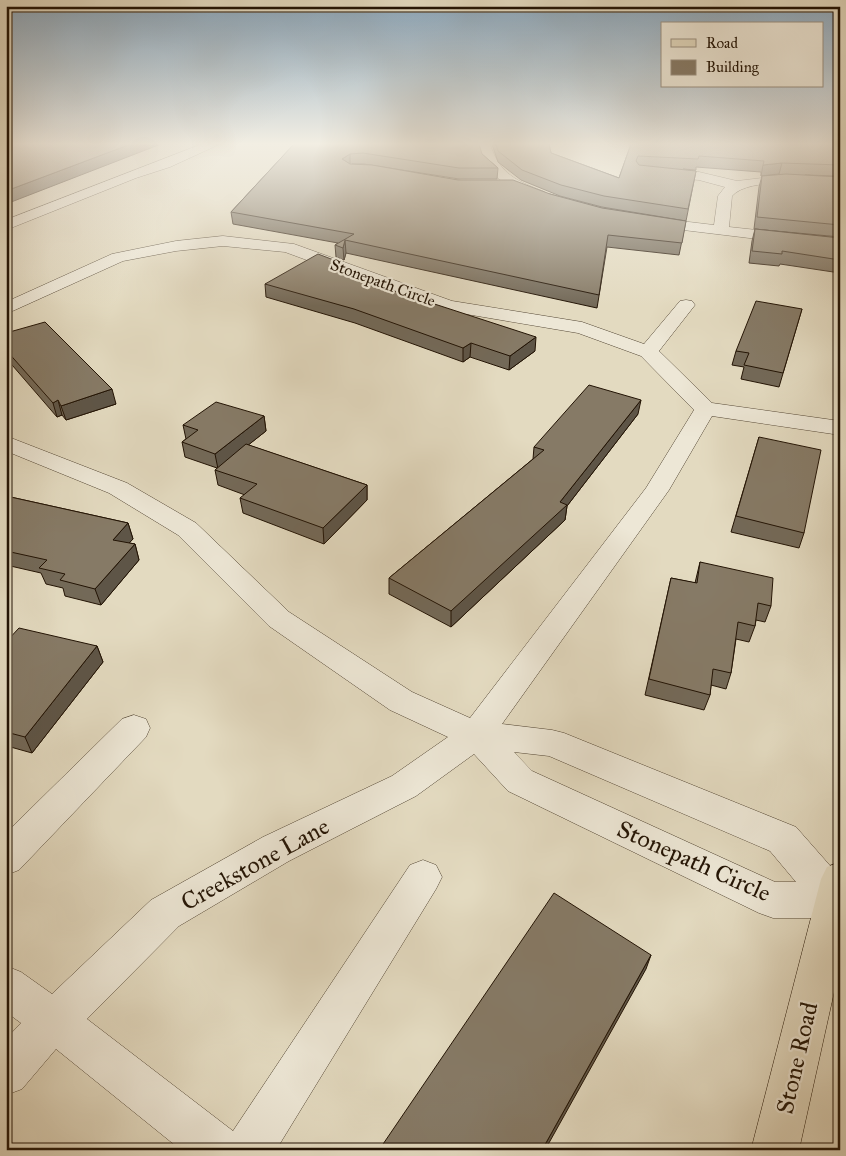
<svg xmlns="http://www.w3.org/2000/svg" width="846" height="1156" viewBox="0 0 846 1156" font-family="'IM FELL Great Primer',serif">
	<style>
		.lines { fill: none; stroke-linecap: round; stroke-linejoin: round }
		.minor-casing { stroke: #524533; stroke-width: 1 }
		.major-casing { stroke: #221304; stroke-width: 1 }
		.minor { fill: #ede7d6; fill-rule: evenodd }
		.major { fill: #e3dac0; fill-rule: evenodd }
		.wall { fill: #736958; stroke: #221304 }
		.shaded-wall { fill: #5e5547; stroke: #221304 }
		.building { fill: #867a66; stroke: #221304 }
		.labels { text-anchor: middle; stroke-width: 4.5; stroke-linejoin: round; paint-order: stroke }
		.far-street-label { font-size: 16px; fill: #221304; stroke: #ede7d6 }
		.near-street-label { font-size: 24px; fill: #221304; stroke: #ede7d6 }
	</style>
	<rect width="100%" height="100%" fill="#e3dac0"/>
	<filter id="stains"><feTurbulence type="fractalNoise" baseFrequency=".004" numOctaves="4"/><feColorMatrix values="0 0 0 0 .2 0 0 0 0 .09 0 0 0 0 .02 0 0 0 .5 -.17"/></filter>
	<radialGradient id="worn" r=".72"><stop offset=".6" stop-color="#630" stop-opacity="0"/><stop offset="1" stop-color="#630" stop-opacity=".3"/></radialGradient>
	<g class="lines">
		<defs>
			<g id="minor">
				<path d="M202 144H220L170 167 136 178 6 230V220Z"/>
				<path d="M478 144H490C500 175 517 181 545 192L547 195 545 198C537 200 530 196 522 193 499 183 485 169 478 144Z"/>
				<path d="M657 169 699 172 737 181 779 176 840 178V186C814 185 750 176 732 196L729 227 840 239V249L642 225 639 222 642 219 647 217 714 225 718 196 725 187 699 180 652 176 650 173 652 170Z"/>
				<path d="M223 236 294 244 452 301 582 322 644 344 680 301 686 300 692 301 695 305 659 351 712 403 840 421V435L712 416 669 490 502 724 552 730 564 733 796 827 840 877V920L835 918H773L759 913 508 791 474 754 416 796 289 861 179 926 87 1019 233 1131 410 865 423 860 436 865 442 877 436 889 276 1150H181L56 1049 22 1089 6 1095V1039L21 1023 6 1012V966L21 972 52 994 151 900 263 837 392 776 448 737 390 710 269 626 178 535 109 493 6 451V436L127 483 196 523 289 612 412 692 470 718 646 488 694 410 641 356 578 333 442 310 285 252 223 246 176 251 123 261 6 314V302L112 254 176 241ZM514 752 549 756 770 851 796 882H775L532 771Z"/>
				<path d="M134 715 146 719 150 728 146 737 19 870 6 875V833L122 719Z"/>
			</g>
			<path id="major" d="M840 862V965L799 1150H751L821 879 827 867Z"/>
		</defs>
		<use href="#minor" class="minor-casing"/>
		<use href="#major" class="major-casing"/>
		<use href="#minor" class="minor"/>
		<use href="#major" class="major"/>
	</g>
	<g class="wall">
		<path d="M294 144 482 154 498 168 497 179H459L364 164H352L458 180 550 194 602 208 686 221 679 255 607 247 597 308 346 253 344 260 336 257 335 245 338 243 233 224 231 212Z"/>
		<path d="M492 144H549L551 153 619 178 631 144H840V176L805 175 840 177V237L754 229 759 187 762 176H761V172L696 167V170L683 169 696 171 686 221 602 207 560 196 521 180 498 162Z"/>
		<path d="M755 229 840 238V273L780 264 779 266 749 263 752 241Z"/>
		<path d="M340 273 535 351 509 370 470 357 463 362 355 323 266 297 265 284Z"/>
		<path d="M802 309 779 387 741 379 744 367 732 365 736 351Z"/>
		<path d="M6 333 116 404 66 420 62 415 57 417 6 358Z"/>
		<path d="M638 414 567 506 565 520 451 627 389 594V578L533 459 534 447Z"/>
		<path d="M264 416 266 431 248 445 367 485V500L324 544 243 513 240 498 245 495 218 485 215 470 217 468 185 457 182 442 186 439 183 425Z"/>
		<path d="M759 437 804 533 799 548 731 532Z"/>
		<path d="M6 496 128 523 133 539 129 543 135 544 139 560 101 605 65 596 63 588 46 584 41 573 6 565Z"/>
		<path d="M700 562 771 606 765 622 756 620 755 626 749 642 736 639 731 673 726 689 711 685 710 695 704 710 645 695 671 578 695 583Z"/>
		<path d="M6 642 97 646 103 662 32 753 7 746 6 748Z"/>
	</g>
	<g class="shaded-wall">
		<path d="M131 144H161L6 204V191Z"/>
		<path d="M350 154V164L342 159Z"/>
		<path d="M782 163 779 174 761 176 763 165Z"/>
		<path d="M345 240 346 253 344 260 343 248Z"/>
		<path d="M339 262 340 274 336 272Z"/>
		<path d="M536 337 535 351 509 370 510 356Z"/>
		<path d="M471 343 470 357 463 362V348Z"/>
		<path d="M112 389 116 404 66 420 61 406Z"/>
		<path d="M58 400 62 415 57 417 53 403Z"/>
		<path d="M641 400 638 414 567 506 565 520 451 627V611L560 502Z"/>
		<path d="M264 416 266 431 218 469 215 454Z"/>
		<path d="M367 485V500L324 544 323 528Z"/>
		<path d="M128 523 133 539 118 555 113 540Z"/>
		<path d="M135 544 139 560 101 605 95 589Z"/>
		<path d="M97 646 103 662 32 753 25 737Z"/>
		<path d="M651 955 646 969 545 1150H542Z"/>
	</g>
	<g class="building">
		<path d="M6 144H131L6 191Z"/>
		<path d="M294 144H479L482 154 498 168H459L363 153 350 154 342 159 350 164 372 165 458 180H513L550 194 602 208 686 221 682 243 608 235 599 295 345 240 343 248 335 245 354 234 231 212Z"/>
		<path d="M496 144H549L551 153 619 178 631 144H840V165L782 163 763 165 764 161 699 156 698 159 638 156 636 161 639 165 696 171 688 209 604 196 561 185 522 170 498 151Z"/>
		<path d="M786 174 840 177V225L757 217 762 176Z"/>
		<path d="M755 229 840 238V260L782 251V254L752 251Z"/>
		<path d="M318 254 339 262 336 272 536 337 510 356 471 343 463 348 354 309 265 284Z"/>
		<path d="M756 301 802 309 783 373 744 365 749 353 736 351Z"/>
		<path d="M45 322 112 389 61 406 58 400 53 403 6 350V333Z"/>
		<path d="M589 385 641 400 560 502 567 505 451 611 389 578 544 450 534 447Z"/>
		<path d="M216 402 264 416 215 454 182 442 198 430 183 425Z"/>
		<path d="M759 437 821 450 804 533 736 516Z"/>
		<path d="M246 444 367 485 323 528 240 498 257 484 215 470Z"/>
		<path d="M6 496 128 523 113 540 135 544 95 589 60 580 65 574 39 568 47 560 6 551Z"/>
		<path d="M700 562 773 578 771 606 758 603 755 626 738 622 731 673 713 669 710 695 649 679 671 578 697 583Z"/>
		<path d="M19 628 97 646 25 737 6 732V642Z"/>
		<path d="M554 893 651 955 542 1150H379Z"/>
	</g>
	<linearGradient id="sky" x2="0" y2="1"><stop stop-color="#8ba8be"/><stop offset="0.47" stop-color="#f2eee3"/><stop offset="1" stop-color="#f2eee3" stop-opacity="0"/></linearGradient>
	<rect width="846" height="306" fill="url(#sky)"/>
	<g class="labels">
		<g class="far-street-label">
			<text transform="translate(383 282) rotate(20)" y="6">Stonepath Circle</text>
		</g>
		<g class="near-street-label">
			<text transform="translate(694 861) rotate(24)" y="8">Stonepath Circle</text>
			<text transform="translate(255 864) rotate(-29)" y="8">Creekstone Lane</text>
			<text transform="translate(797 1058) rotate(-77)" y="8">Stone Road</text>
		</g>
	</g>
	<rect width="846" height="1156" fill="none" stroke="#e3dac0" stroke-width="25"/>
	<rect x="8" y="8" width="831" height="1141" fill="none" stroke="#221304" stroke-width="2.5"/>
	<rect x="12" y="12" width="821" height="1131" fill="none" stroke="#221304"/>
	<rect x="661" y="22" width="162" height="65" fill="#ede7d6" stroke="#9c9282"/>
	<rect x="671" y="39" width="25" height="8" fill="#e3dac0" stroke="#9c9282"/>
	<text x="706" y="48" font-size="15" fill="#221304">Road</text>
	<rect x="671" y="60" width="25" height="15" fill="#867a66" stroke="#9c9282"/>
	<text x="706" y="72" font-size="15" fill="#221304">Building</text>
	<rect width="100%" height="100%" filter="url(#stains)"/>
	<rect width="100%" height="100%" fill="url(#worn)"/>
</svg>
